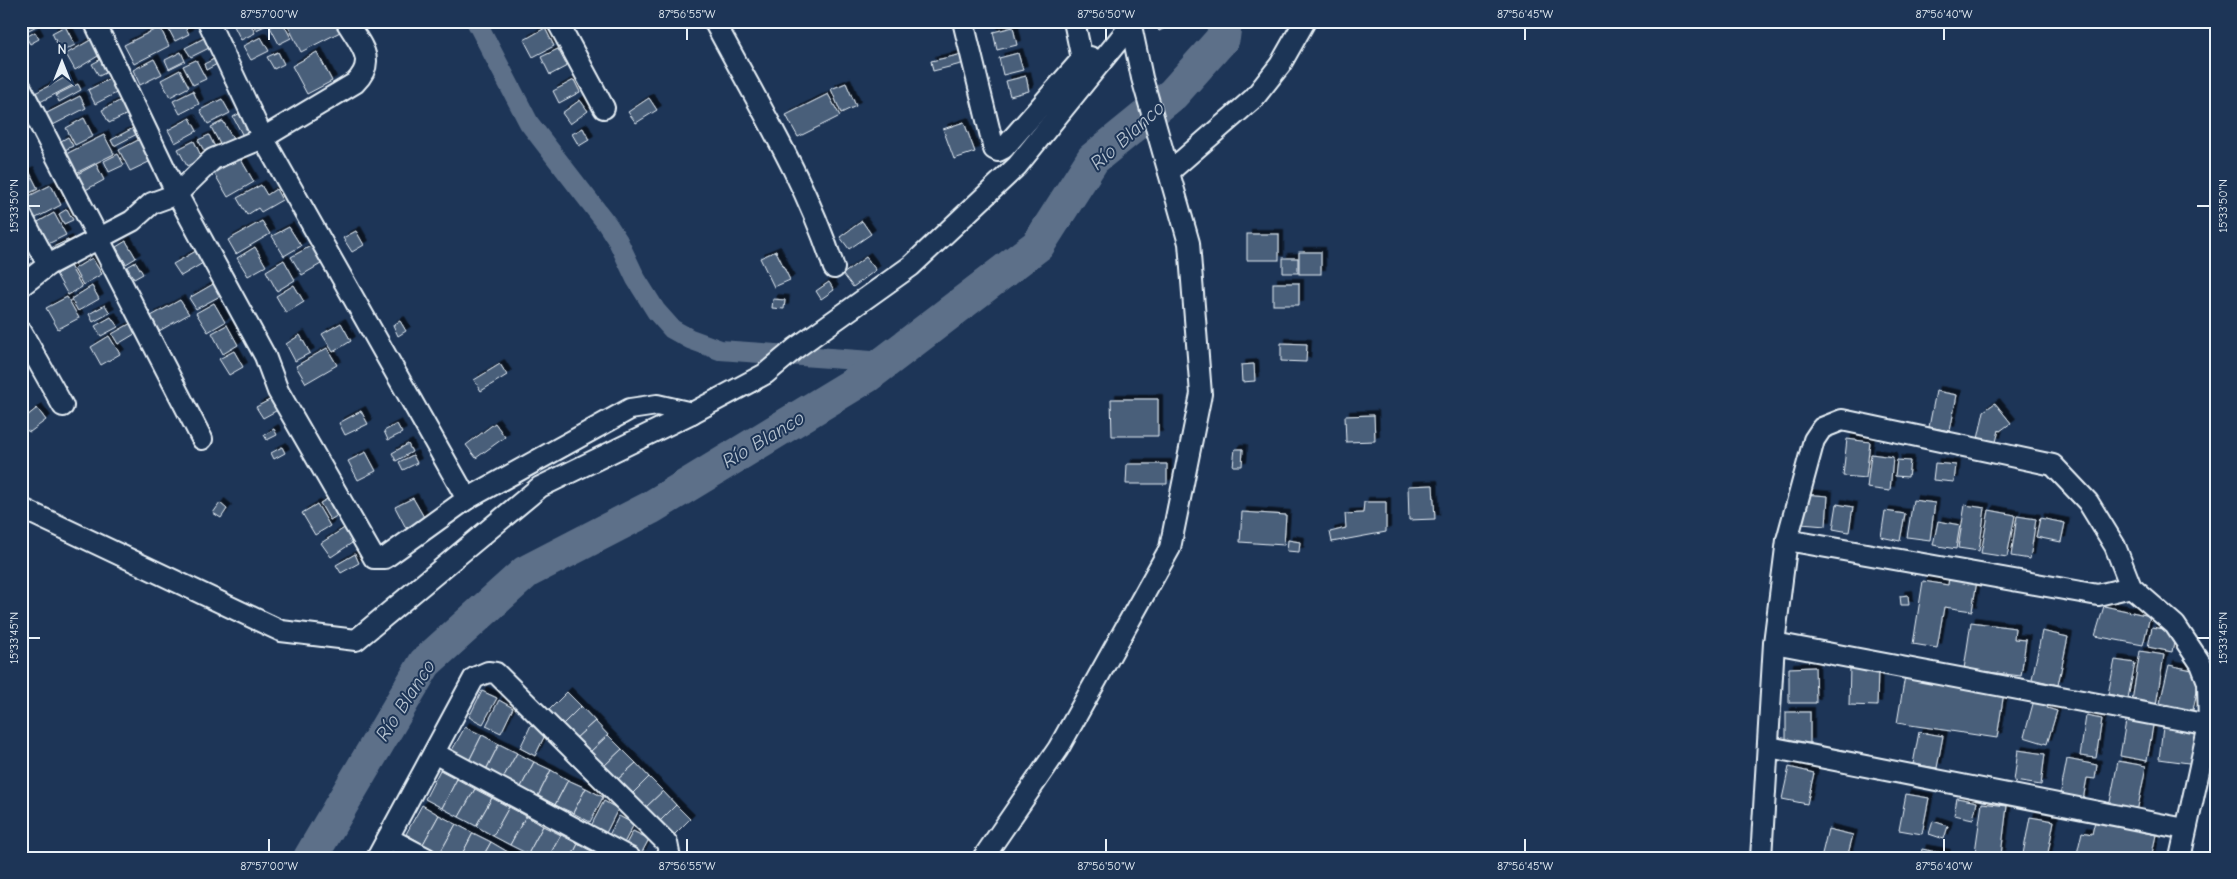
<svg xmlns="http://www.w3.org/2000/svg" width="2237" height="879" viewBox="0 0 2237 879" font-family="'Comic Neue',sans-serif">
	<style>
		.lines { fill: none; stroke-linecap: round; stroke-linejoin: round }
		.canal { stroke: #5d7089; stroke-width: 20 }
		.river { stroke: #5d7089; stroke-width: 34 }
		.building { fill: #495e7a; stroke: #e8f1f8; filter: url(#shadow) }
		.minor-casing { stroke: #e8f1f8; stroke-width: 24 }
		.minor { stroke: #1d3557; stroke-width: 20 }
		.ticks { fill: none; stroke: #e8f1f8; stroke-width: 2 }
		.labels { text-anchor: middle; stroke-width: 4; stroke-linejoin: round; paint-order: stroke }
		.water-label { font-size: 20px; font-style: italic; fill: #b7c4d1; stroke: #1d3557 }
		.neatline { fill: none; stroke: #e8f1f8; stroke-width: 2 }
		.ticks-label { font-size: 12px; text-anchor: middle; fill: #e8f1f8 }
	</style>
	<defs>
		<filter id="shadow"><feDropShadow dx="4.5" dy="-4.5" stdDeviation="0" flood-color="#0009"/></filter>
	</defs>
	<rect width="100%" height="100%" fill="#1d3557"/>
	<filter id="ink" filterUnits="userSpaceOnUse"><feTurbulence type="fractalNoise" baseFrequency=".02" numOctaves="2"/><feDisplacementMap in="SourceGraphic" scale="10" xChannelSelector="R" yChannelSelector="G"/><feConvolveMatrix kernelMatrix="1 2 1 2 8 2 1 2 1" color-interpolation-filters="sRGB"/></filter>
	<g filter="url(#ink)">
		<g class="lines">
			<path class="canal" d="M476 21 529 123 607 224 618 241 636 279 656 311 672 329 690 339 720 350 885 362"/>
			<path class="river" d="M310 858 425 663 526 572 650 508 867 376 1038 245 1093 159 1173 94 1223 38 1225 21"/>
		</g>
		<g class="building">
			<path d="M28 21H46L25 32 21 25Z"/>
			<path d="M102 21H127L107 32Z"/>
			<path d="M177 21H182L189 34 175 41 167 26Z"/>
			<path d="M249 21 255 33 241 40 232 22Z"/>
			<path d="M252 21H268L269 24 256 30Z"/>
			<path d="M282 21 291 38 279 44 270 27Z"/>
			<path d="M287 21H337L342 31 301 52 286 22Z"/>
			<path d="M636 21H657L640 30Z"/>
			<path d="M1154 21H1171L1173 24 1159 31Z"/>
			<path d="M65 26 75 45 61 52 52 33Z"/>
			<path d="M160 27 169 46 134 64 124 45Z"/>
			<path d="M1013 27 1017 45 997 50 993 32Z"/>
			<path d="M545 28 554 46 533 57 524 40Z"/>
			<path d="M35 32 39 39 30 44 26 37Z"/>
			<path d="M261 37 269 51 251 60 243 46Z"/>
			<path d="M94 38 103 53 75 70 66 54Z"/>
			<path d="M204 38 209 48 191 57 185 48Z"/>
			<path d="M558 49 567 66 550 75 541 57Z"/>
			<path d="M181 52 185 61 169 69 165 60Z"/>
			<path d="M278 52 284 64 274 69 267 57Z"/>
			<path d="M317 52 332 81 307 94 292 66Z"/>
			<path d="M1018 53 1023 70 1003 75 999 58Z"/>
			<path d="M963 54 965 63 933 71 931 61Z"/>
			<path d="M107 56 114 69 99 76 92 64Z"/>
			<path d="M216 58 219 63 206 70 204 64Z"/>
			<path d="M154 59 162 74 140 85 133 70Z"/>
			<path d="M196 60 206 79 193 85 183 66Z"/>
			<path d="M180 70 189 87 170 97 161 80Z"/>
			<path d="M119 74 126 88 95 104 88 90Z"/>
			<path d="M68 76 73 85 40 102 35 93Z"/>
			<path d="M1026 76 1029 91 1010 96 1006 81Z"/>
			<path d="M574 80 580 92 559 103 553 91Z"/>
			<path d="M846 83 856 106 841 113 831 89Z"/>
			<path d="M78 84 81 90 59 102 56 95Z"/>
			<path d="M193 91 199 104 180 114 173 101Z"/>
			<path d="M828 94 840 116 798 137 786 115Z"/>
			<path d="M80 96 86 108 51 126 45 114Z"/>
			<path d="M129 96 136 110 109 123 102 110Z"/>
			<path d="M649 98 657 110 636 123 628 112Z"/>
			<path d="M222 99 230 113 208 124 200 110Z"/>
			<path d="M580 100 588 111 570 124 562 113Z"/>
			<path d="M244 111 254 130 243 136 233 117Z"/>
			<path d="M84 118 93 136 75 145 66 128Z"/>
			<path d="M190 118 197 131 175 143 168 130Z"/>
			<path d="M223 121 234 141 222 148 211 127Z"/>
			<path d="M964 122 975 152 954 159 943 129Z"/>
			<path d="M137 126 141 132 114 146 111 140Z"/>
			<path d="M583 128 589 140 579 146 572 134Z"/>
			<path d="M104 135 114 154 76 173 66 154Z"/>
			<path d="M209 135 216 149 206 154 198 140Z"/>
			<path d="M68 137 73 146 65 150 61 141Z"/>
			<path d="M140 139 151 161 130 171 119 150Z"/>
			<path d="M194 141 202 158 187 166 178 149Z"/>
			<path d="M118 154 124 165 109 172 104 161Z"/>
			<path d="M240 158 254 182 228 197 214 173Z"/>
			<path d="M96 164 104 180 80 193 72 177Z"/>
			<path d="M29 171 38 189 23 196 21 175Z"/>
			<path d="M51 185 61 205 34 219 23 199Z"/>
			<path d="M261 185 267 195 276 189 282 200 261 212 258 208 247 215 237 198Z"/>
			<path d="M67 209 73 220 64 224 59 214Z"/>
			<path d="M54 213 66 235 48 244 36 223Z"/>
			<path d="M262 221 270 234 236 254 228 240Z"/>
			<path d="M862 221 871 234 849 249 840 237Z"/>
			<path d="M289 227 301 246 284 256 272 236Z"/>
			<path d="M356 231 364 245 352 252 343 238Z"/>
			<rect x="1247" y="234" width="32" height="26"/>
			<path d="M68 240 71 247 53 256 49 249Z"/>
			<path d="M126 241 136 258 126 264 116 247Z"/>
			<path d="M316 243 326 261 302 275 291 257Z"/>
			<path d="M255 247 266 266 248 276 237 258Z"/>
			<path d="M196 251 203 263 181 276 173 264Z"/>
			<path d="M776 251 790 280 774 287 760 258Z"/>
			<rect x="1299" y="252" width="22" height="22"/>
			<path d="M866 257 876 270 853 287 843 274Z"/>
			<path d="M92 258 102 274 83 285 74 269Z"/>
			<rect x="1283" y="258" width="15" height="15"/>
			<path d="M284 260 295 280 277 291 266 271Z"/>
			<path d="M136 262 143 274 134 279 127 267Z"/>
			<path d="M70 266 82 287 68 295 56 274Z"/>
			<path d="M829 282 834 290 821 299 816 291Z"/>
			<path d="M215 283 222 295 196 309 189 298Z"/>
			<rect x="1273" y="283" width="26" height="22"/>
			<path d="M294 285 304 302 286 313 276 296Z"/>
			<path d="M92 286 99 299 78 311 71 299Z"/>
			<path d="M67 297 79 318 58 329 46 308Z"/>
			<path d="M773 299 785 300 784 309 772 308Z"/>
			<path d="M180 300 189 314 159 331 151 316Z"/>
			<path d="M214 303 225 322 208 332 196 313Z"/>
			<path d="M105 305 110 313 93 322 89 314Z"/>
			<path d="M111 317 118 327 101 336 95 326Z"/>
			<path d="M400 321 406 331 398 336 393 325Z"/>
			<path d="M133 322 138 332 118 344 112 334Z"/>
			<path d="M341 323 351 341 333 352 322 334Z"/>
			<path d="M227 325 238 345 223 354 212 333Z"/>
			<path d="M300 335 310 353 295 361 286 344Z"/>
			<path d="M109 336 120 354 101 365 91 347Z"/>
			<path d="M1281 343 1307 344 1306 362 1281 361Z"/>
			<path d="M327 348 337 365 306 383 296 366Z"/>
			<path d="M234 351 243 367 229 375 219 359Z"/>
			<path d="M500 364 507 375 481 391 474 380Z"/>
			<path d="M1254 364 1255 381 1242 382 1241 365Z"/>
			<path d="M1936 391 1957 395 1950 431 1929 427Z"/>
			<path d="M279 395 285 406 263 418 256 407Z"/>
			<path d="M1111 399H1158V436H1112Z"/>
			<path d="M1995 403 2011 423 2000 431 1999 430 1996 442 1978 439 1984 411Z"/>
			<path d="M37 408 46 420 30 432 21 428V421Z"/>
			<path d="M361 411 368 424 345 435 339 423Z"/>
			<path d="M1374 415 1375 441 1346 442 1345 416Z"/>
			<path d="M495 423 505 437 476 458 466 445Z"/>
			<path d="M397 424 402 433 388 440 384 431Z"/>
			<path d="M274 429 277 435 267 440 264 435Z"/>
			<path d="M1847 439 1870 442 1866 478 1843 476Z"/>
			<path d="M408 444 412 452 396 461 392 453Z"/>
			<path d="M282 447 285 453 274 459 271 453Z"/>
			<path d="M1235 449H1243L1242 466H1233Z"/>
			<path d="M366 452 376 471 358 480 348 461Z"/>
			<path d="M1871 454 1893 457 1890 491 1867 488Z"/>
			<path d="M413 455 417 463 403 470 399 462Z"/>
			<path d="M1897 460 1910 461 1908 477 1895 476Z"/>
			<path d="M1935 463 1956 465 1954 482 1933 480Z"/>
			<path d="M1127 464H1167V484H1126Z"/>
			<path d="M1433 485 1435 519 1409 520 1408 486Z"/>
			<path d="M1803 494 1828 496 1826 526 1801 524Z"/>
			<path d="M335 495 345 511 330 520 320 503Z"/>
			<path d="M413 498 425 519 406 528 395 507Z"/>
			<path d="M1913 500 1935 503 1930 540 1907 537Z"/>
			<path d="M1364 502H1386V532L1332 542 1330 532 1346 528 1345 514 1363 513Z"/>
			<path d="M220 503 227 509 221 518 213 513Z"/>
			<path d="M317 504 330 526 315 535 302 513Z"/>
			<path d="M1837 504 1853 507 1849 532 1833 529Z"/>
			<path d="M1965 505 1985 508 1979 551 1958 548Z"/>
			<path d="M1989 510 2015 515 2007 557 1981 553Z"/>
			<path d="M1885 511 1905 514 1900 541 1881 537Z"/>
			<path d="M1242 512 1286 515 1284 545 1240 542Z"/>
			<path d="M2017 516 2036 519 2030 559 2011 556Z"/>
			<path d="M2040 518 2065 523 2061 542 2036 537Z"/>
			<path d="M1938 521 1960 525 1956 549 1933 545Z"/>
			<path d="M346 527 355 541 331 557 321 543Z"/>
			<path d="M1288 540 1300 542 1299 552 1287 551Z"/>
			<path d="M355 554 359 563 341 573 336 565Z"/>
			<path d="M1950 570 1978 575 1972 611 1944 607 1937 648 1913 644 1923 581 1948 585Z"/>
			<path d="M1908 595 1909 605H1901L1900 596Z"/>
			<path d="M2104 606 2150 616 2143 645 2095 636Z"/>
			<path d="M1971 622 2015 628 2014 639 2026 640 2021 676 1964 669Z"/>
			<path d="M2152 627 2176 631 2172 652 2148 647Z"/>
			<path d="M2042 631 2068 637 2058 685 2032 679Z"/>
			<path d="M2140 651 2164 655 2156 705 2132 701Z"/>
			<path d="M2115 660 2135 663 2128 698 2108 694Z"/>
			<path d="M2169 665 2201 672 2193 710 2160 703Z"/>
			<path d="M1815 667 1816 703H1789V668Z"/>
			<path d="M1850 667 1878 668 1877 706 1849 705Z"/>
			<path d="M1905 676 2004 692 1997 738 1897 723Z"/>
			<path d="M482 691 497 698 483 724 469 717Z"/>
			<path d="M567 692 581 706 562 725 548 711Z"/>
			<path d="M499 700 513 708 501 733 486 726Z"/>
			<path d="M2034 700 2048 704 2047 708 2057 711 2047 744 2024 737Z"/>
			<path d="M581 706 595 721 575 739 562 725Z"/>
			<rect x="1786" y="712" width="24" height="31"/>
			<path d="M2127 715 2154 720 2147 761 2120 756Z"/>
			<path d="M2086 716 2102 719 2096 758 2080 756Z"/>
			<path d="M595 721 608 735 589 753 575 739Z"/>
			<path d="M531 725 546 733 535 756 520 748Z"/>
			<path d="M465 727 482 735 469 761 451 752Z"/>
			<path d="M2163 727 2200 732 2196 764 2159 759Z"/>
			<path d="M1919 732 1943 736 1937 768 1913 764Z"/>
			<path d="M482 735 499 744 486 770 469 761Z"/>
			<path d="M608 735 622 749 603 767 589 753Z"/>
			<path d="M499 744 517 753 503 778 486 770Z"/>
			<path d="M622 749 636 763 616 781 603 767Z"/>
			<path d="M2018 750 2045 754 2041 785 2014 781Z"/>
			<path d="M517 753 534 762 521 787 503 778Z"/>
			<path d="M2067 759 2097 765 2095 779 2087 778 2083 800 2060 796Z"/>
			<path d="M2118 761 2146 766 2137 812 2109 807Z"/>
			<path d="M534 762 551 770 538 796 521 787Z"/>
			<path d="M636 763 649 777 630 796 616 781Z"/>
			<path d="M1789 767 1814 773 1807 804 1782 799Z"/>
			<path d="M440 770 457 779 442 808 425 799Z"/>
			<path d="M551 770 568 780 555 805 538 796Z"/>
			<path d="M649 777 663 791 643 810 630 796Z"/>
			<path d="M457 779 475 789 459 817 442 808Z"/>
			<path d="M568 780 586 788 573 813 555 805Z"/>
			<path d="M586 788 603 797 590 822 573 813Z"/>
			<path d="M475 789 492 798 476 826 459 817Z"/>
			<path d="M663 791 676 805 657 824 643 810Z"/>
			<path d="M1906 794 1929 798 1922 834 1899 830Z"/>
			<path d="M492 798 509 807 493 836 476 826Z"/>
			<path d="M1957 798 1977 802 1973 819 1954 815Z"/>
			<path d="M604 801 618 809 606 833 591 826Z"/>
			<path d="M1982 803 2007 806 2001 855 1975 852Z"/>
			<path d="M422 805 439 815 423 844 406 834Z"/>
			<path d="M676 805 690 819 671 838 657 824Z"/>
			<path d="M509 807 526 816 510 845 493 836Z"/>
			<path d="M439 815 456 824 440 853 423 844Z"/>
			<path d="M526 816 543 826 528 854 510 845Z"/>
			<path d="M619 816 634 824 623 845 608 837Z"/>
			<path d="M2030 817 2054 821 2047 858 2023 854Z"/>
			<path d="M1933 821 1948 826 1944 839 1929 834Z"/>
			<path d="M2095 821 2156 835 2151 858H2076L2082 832 2092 834Z"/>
			<path d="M456 824 473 833 460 858H450L440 853Z"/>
			<path d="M543 826 561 835 548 858H534L528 854Z"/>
			<path d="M1828 829 1853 835 1847 858H1821Z"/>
			<path d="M633 831 649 839 641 854 625 846Z"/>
			<path d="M473 833 491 842 482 858H460Z"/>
			<path d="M561 835 578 844 571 858H548Z"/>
			<path d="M491 842 508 852 504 858H482Z"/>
			<path d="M578 844 595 853 593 858H571Z"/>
			<path d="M1922 849 1946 854 1945 858H1920Z"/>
			<path d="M508 852 519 858H504Z"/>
		</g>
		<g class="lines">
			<defs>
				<g id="minor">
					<path d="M94 21 177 194 265 356 278 391 374 558H385L467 499 630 409 657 405 692 413"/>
					<path d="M208 21 263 138 467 499"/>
					<path d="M557 21 604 108"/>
					<path d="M714 21C757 102 806 181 834 268"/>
					<path d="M963 21 994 149 998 151 1004 148 1082 59 1090 57 1101 62"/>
					<path d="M1074 21 1082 59"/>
					<path d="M21 88 202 439"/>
					<path d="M1169 172 1254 98 1280 65 1305 21"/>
					<path d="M21 215 48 265"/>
					<path d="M21 286 48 265 132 221 152 203 177 194 213 159 263 138 355 83C378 60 360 45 346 21"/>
					<path d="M21 331 63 406"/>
					<path d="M21 508 281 631 356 640 540 487 692 413 765 374 796 348 911 266 1017 166 1131 25"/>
					<path d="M1787 540 2098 595 2131 587"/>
					<path d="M1774 643 2209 725"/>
					<path d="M1769 747 2185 829"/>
					<path d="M434 753 630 858"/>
					<path d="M388 838 426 858"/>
					<path d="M377 858 474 678 488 672 496 673 667 843 670 858"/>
					<path d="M983 858 1058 749 1170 548 1201 394 1189 243 1142 78 1130 21"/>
					<path d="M1761 858 1774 643 1787 540 1814 440 1822 428 1842 420 2053 465 2088 502 2115 546 2131 587 2175 625 2201 664 2208 682 2209 725 2180 858"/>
				</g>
			</defs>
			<use href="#minor" class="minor-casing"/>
			<use href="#minor" class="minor"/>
		</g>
	</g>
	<path class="ticks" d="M269 28V40M687 28V40M1106 28V40M1525 28V40M1944 28V40M28 206H40M2197 206H2210M28 638H40M2197 638H2210M269 839V852M687 839V852M1106 839V852M1525 839V852M1944 839V852"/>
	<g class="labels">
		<g class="water-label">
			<text transform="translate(1127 135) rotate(-42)" y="7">Río Blanco</text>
			<text transform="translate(763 439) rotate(-31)" y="7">Río Blanco</text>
			<text transform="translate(405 700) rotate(-57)" y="7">Río Blanco</text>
		</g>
	</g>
	<rect width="2237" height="879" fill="none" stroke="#1d3557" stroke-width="55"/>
	<g transform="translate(62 62)" stroke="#1d3557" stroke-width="4" paint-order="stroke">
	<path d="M0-4L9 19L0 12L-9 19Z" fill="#e8f1f8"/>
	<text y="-8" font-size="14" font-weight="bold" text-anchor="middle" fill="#e8f1f8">N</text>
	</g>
	<rect x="28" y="28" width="2182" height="824" class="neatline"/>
	<g class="ticks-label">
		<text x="269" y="18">87°57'00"W</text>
		<text x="687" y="18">87°56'55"W</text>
		<text x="1106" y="18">87°56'50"W</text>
		<text x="1525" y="18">87°56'45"W</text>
		<text x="1944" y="18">87°56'40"W</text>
		<text transform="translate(14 206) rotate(-90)" y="4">15°33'50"N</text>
		<text transform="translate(2223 206) rotate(-90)" y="4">15°33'50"N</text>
		<text transform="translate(14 638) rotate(-90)" y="4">15°33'45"N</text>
		<text transform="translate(2223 638) rotate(-90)" y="4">15°33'45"N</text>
		<text x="269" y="870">87°57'00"W</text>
		<text x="687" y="870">87°56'55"W</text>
		<text x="1106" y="870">87°56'50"W</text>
		<text x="1525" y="870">87°56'45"W</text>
		<text x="1944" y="870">87°56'40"W</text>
	</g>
</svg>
